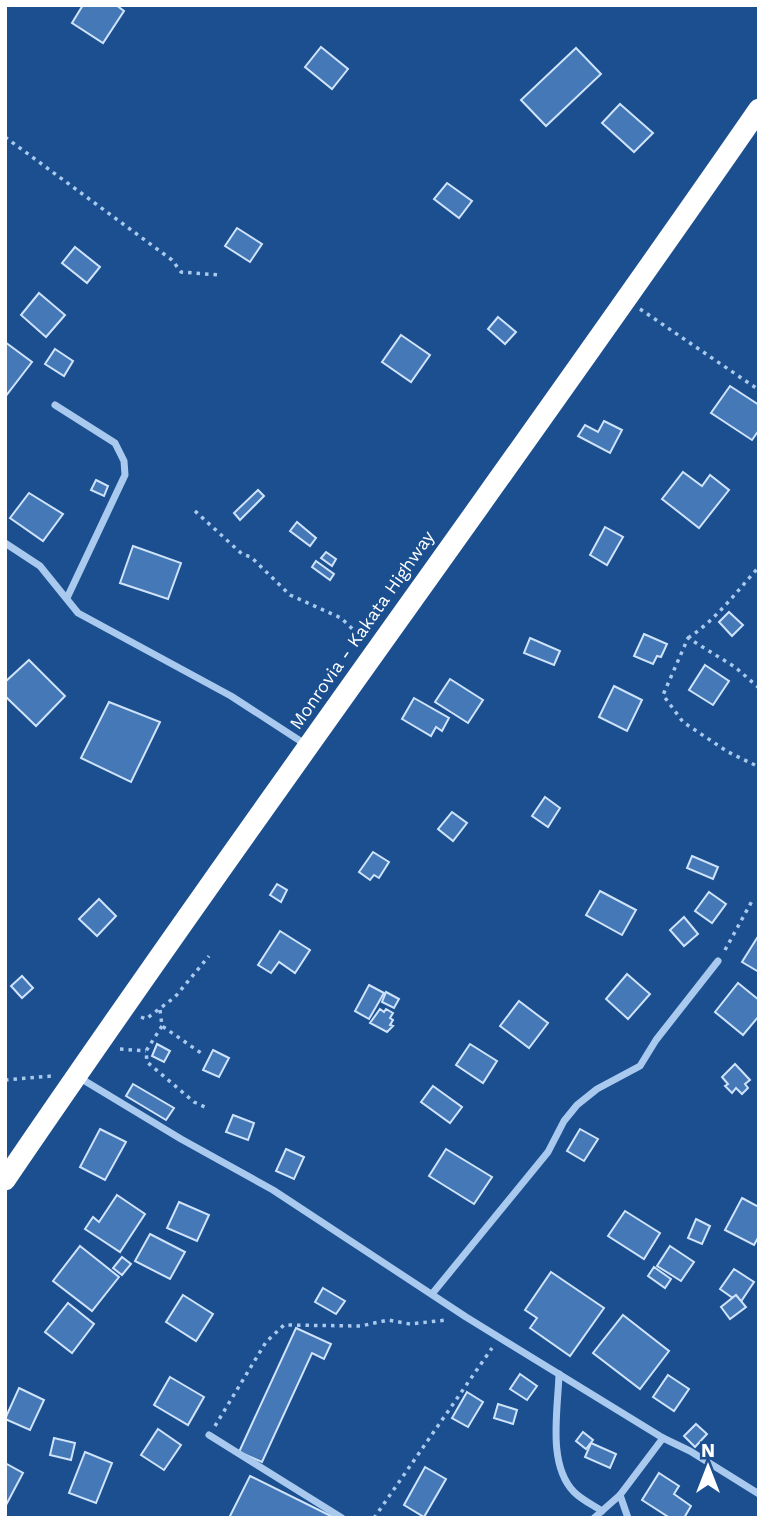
<svg xmlns="http://www.w3.org/2000/svg" width="764" height="1523" viewBox="0 0 764 1523" font-family="'Work Sans',sans-serif">
	<style>
		.building { fill: #4478b7; stroke: #cfe3fa; stroke-width: 2 }
		.lines { fill: none; stroke-linecap: round; stroke-linejoin: round }
		.path { stroke: #a9c9ee; stroke-width: 3.5; stroke-dasharray: 3.5 5; stroke-linecap: butt }
		.street { stroke: #a9c9ee; stroke-width: 7 }
		.highway { stroke: #fff; stroke-width: 21 }
		.labels { text-anchor: middle; stroke-width: 5; stroke-linejoin: round; paint-order: stroke }
		.street-label { font-size: 18px; fill: #fff; stroke: #1b4f8f }
	</style>
	<rect width="100%" height="100%" fill="#1b4f8f"/>
	<g class="building">
		<path d="M83 5H116L124 11 103 43 72 23Z"/>
		<path d="M321 47 348 69 332 89 305 67Z"/>
		<path d="M576 48 601 74 546 126 521 100Z"/>
		<path d="M620 104 653 133 634 152 602 123Z"/>
		<path d="M447 183 472 201 459 218 434 199Z"/>
		<path d="M237 228 262 244 250 262 225 246Z"/>
		<path d="M75 247 100 267 87 283 62 263Z"/>
		<path d="M39 293 65 315 46 337 21 315Z"/>
		<path d="M498 317 516 332 505 344 488 329Z"/>
		<path d="M401 335 430 355 411 382 382 362Z"/>
		<path d="M5 342 32 362 5 397Z"/>
		<path d="M55 349 73 361 64 376 45 364Z"/>
		<path d="M730 386 759 405V430L752 440 711 413Z"/>
		<path d="M604 421 622 430 610 453 578 436 585 425 598 432Z"/>
		<path d="M683 472 702 486 710 475 729 490 699 528 662 499Z"/>
		<path d="M96 480 108 486 104 496 91 490Z"/>
		<path d="M258 490 264 496 240 520 234 513Z"/>
		<path d="M29 493 63 514 43 541 10 518Z"/>
		<path d="M297 522 316 538 310 546 290 531Z"/>
		<path d="M605 527 623 537 607 565 590 555Z"/>
		<path d="M133 546 181 563 168 599 120 583Z"/>
		<path d="M326 552 336 559 332 566 321 558Z"/>
		<path d="M316 561 334 574 330 580 312 567Z"/>
		<path d="M729 612 743 625 732 636 719 622Z"/>
		<path d="M644 634 667 644 661 657 657 656 653 664 634 656Z"/>
		<path d="M530 638 560 651 554 665 524 653Z"/>
		<path d="M29 660 65 696 36 726 5 696V682Z"/>
		<path d="M705 665 729 681 713 705 689 690Z"/>
		<path d="M450 679 483 700 468 723 435 702Z"/>
		<path d="M614 686 642 700 627 731 599 717Z"/>
		<path d="M414 698 449 718 442 731 436 727 431 736 402 719Z"/>
		<path d="M109 702 160 722 131 782 81 758Z"/>
		<path d="M545 797 560 808 548 827 532 816Z"/>
		<path d="M452 812 467 823 453 841 438 829Z"/>
		<path d="M373 852 389 862 379 878 374 875 370 880 359 872Z"/>
		<path d="M692 856 718 867 713 879 687 868Z"/>
		<path d="M277 884 287 890 281 902 270 895Z"/>
		<path d="M600 891 636 910 622 935 586 915Z"/>
		<path d="M709 892 726 904 712 923 695 911Z"/>
		<path d="M99 899 116 916 97 936 79 919Z"/>
		<path d="M684 917 698 934 684 946 670 930Z"/>
		<path d="M280 931 310 950 295 973 279 962 271 973 258 965Z"/>
		<path d="M757 938 759 939V972L742 962Z"/>
		<path d="M627 974 650 994 628 1019 606 999Z"/>
		<path d="M22 976 33 988 22 998 11 986Z"/>
		<path d="M738 983 759 1000V1016L743 1035 715 1012Z"/>
		<path d="M369 985 384 993 369 1019 355 1011Z"/>
		<path d="M386 992 399 999 394 1008 382 1002Z"/>
		<path d="M519 1001 548 1023 529 1048 500 1026Z"/>
		<path d="M380 1009 384 1012 386 1009 393 1013 390 1018 393 1020 390 1025 393 1026 387 1032 370 1023Z"/>
		<path d="M157 1044 170 1051 164 1062 152 1056Z"/>
		<path d="M470 1044 497 1061 483 1083 456 1065Z"/>
		<path d="M213 1050 229 1058 219 1077 203 1070Z"/>
		<path d="M735 1064 750 1080 745 1084 748 1088 742 1094 736 1088 732 1093 725 1086 728 1084 722 1077Z"/>
		<path d="M133 1084 174 1108 166 1120 126 1096Z"/>
		<path d="M433 1086 462 1107 450 1123 421 1102Z"/>
		<path d="M233 1115 254 1123 248 1140 226 1132Z"/>
		<path d="M100 1129 126 1142 105 1180 80 1167Z"/>
		<path d="M580 1129 598 1139 584 1161 567 1151Z"/>
		<path d="M286 1149 304 1157 294 1179 276 1171Z"/>
		<path d="M446 1149 492 1177 474 1204 429 1176Z"/>
		<path d="M117 1195 145 1214 120 1252 85 1229 93 1217 99 1222Z"/>
		<path d="M742 1198 759 1207V1236L754 1245 725 1230Z"/>
		<path d="M179 1202 209 1215 197 1241 167 1228Z"/>
		<path d="M625 1211 660 1233 644 1259 608 1236Z"/>
		<path d="M696 1219 710 1226 702 1244 688 1238Z"/>
		<path d="M150 1234 185 1252 170 1279 135 1261Z"/>
		<path d="M80 1246 119 1277 92 1311 53 1281Z"/>
		<path d="M670 1246 694 1262 681 1281 657 1266Z"/>
		<path d="M122 1257 131 1264 122 1275 113 1268Z"/>
		<path d="M654 1267 671 1279 665 1288 648 1276Z"/>
		<path d="M734 1269 754 1282 740 1303 720 1289Z"/>
		<path d="M551 1272 604 1308 570 1356 530 1328 537 1318 525 1310Z"/>
		<path d="M323 1288 345 1301 336 1314 315 1302Z"/>
		<path d="M183 1295 213 1314 196 1341 166 1322Z"/>
		<path d="M736 1295 746 1307 730 1319 721 1307Z"/>
		<path d="M68 1303 94 1324 72 1353 45 1332Z"/>
		<path d="M623 1315 669 1351 640 1389 593 1353Z"/>
		<path d="M296 1328 331 1344 324 1359 312 1353 262 1462 239 1452Z"/>
		<path d="M520 1374 537 1386 527 1400 510 1389Z"/>
		<path d="M668 1375 689 1389 674 1411 653 1397Z"/>
		<path d="M170 1377 204 1397 188 1425 154 1405Z"/>
		<path d="M19 1388 44 1400 30 1430 5 1419Z"/>
		<path d="M467 1392 483 1402 468 1427 452 1418Z"/>
		<path d="M498 1404 517 1410 513 1424 494 1418Z"/>
		<path d="M696 1424 707 1434 695 1447 684 1436Z"/>
		<path d="M158 1429 181 1445 164 1470 141 1455Z"/>
		<path d="M583 1432 593 1440 586 1449 576 1441Z"/>
		<path d="M54 1438 75 1443 71 1460 50 1455Z"/>
		<path d="M591 1443 616 1454 610 1468 585 1457Z"/>
		<path d="M85 1452 112 1463 96 1503 69 1493Z"/>
		<path d="M5 1463 23 1473 5 1507Z"/>
		<path d="M425 1467 446 1479 424 1517 404 1505Z"/>
		<path d="M659 1473 679 1486 674 1494 691 1506 684 1518H670L642 1500Z"/>
		<path d="M250 1476 335 1518H229Z"/>
	</g>
	<g class="lines">
		<g class="path">
			<path d="M5 137 172 260 181 272 219 275"/>
			<path d="M640 309 759 390"/>
			<path d="M195 511 242 554 251 557 290 595 341 618 361 637"/>
			<path d="M688 638C717 619 736 592 759 567"/>
			<path d="M759 688 735 667 688 638 663 695 683 722 728 752 759 767"/>
			<path d="M725 950 752 901"/>
			<path d="M160 1010 162 1026 201 1053"/>
			<path d="M141 1017 146 1019 175 997 209 956"/>
			<path d="M162 1026 146 1051 147 1062 194 1102 207 1108"/>
			<path d="M120 1049 146 1051"/>
			<path d="M5 1080 52 1076"/>
			<path d="M215 1426 266 1342 284 1325 361 1326 388 1320 410 1324 446 1320"/>
			<path d="M374 1518 492 1348"/>
		</g>
		<g class="street">
			<path d="M55 405 115 443 124 461 125 475 67 598"/>
			<path d="M5 543 40 566 78 613 231 696 308 746"/>
			<path d="M80 1078 181 1139 273 1190 466 1317 663 1438 690 1451 759 1494"/>
			<path d="M432 1294 548 1152 564 1121 577 1105 597 1089 640 1066 656 1040 718 961"/>
			<path d="M559 1374C558 1410 547 1464 574 1492 582 1500 593 1505 602 1511"/>
			<path d="M209 1435 342 1518"/>
			<path d="M594 1518 620 1495"/>
			<path d="M628 1518 620 1495 663 1438"/>
		</g>
		<path class="highway" d="M5 1180C251 819 511 468 759 109"/>
	</g>
	<g class="labels">
		<g class="street-label">
			<text transform="translate(362 630) rotate(-55)" y="6">Monrovia - Kakata Highway</text>
		</g>
	</g>
	<rect width="764" height="1523" fill="none" stroke="#ffffff" stroke-width="14"/>
	<g transform="translate(708 1467)" stroke="#1b4f8f" stroke-width="5" paint-order="stroke">
	<path d="M0-5L12 26L0 18L-12 26Z" fill="#ffffff"/>
	<text y="-10" font-size="19" font-weight="bold" text-anchor="middle" fill="#ffffff">N</text>
	</g>
</svg>
